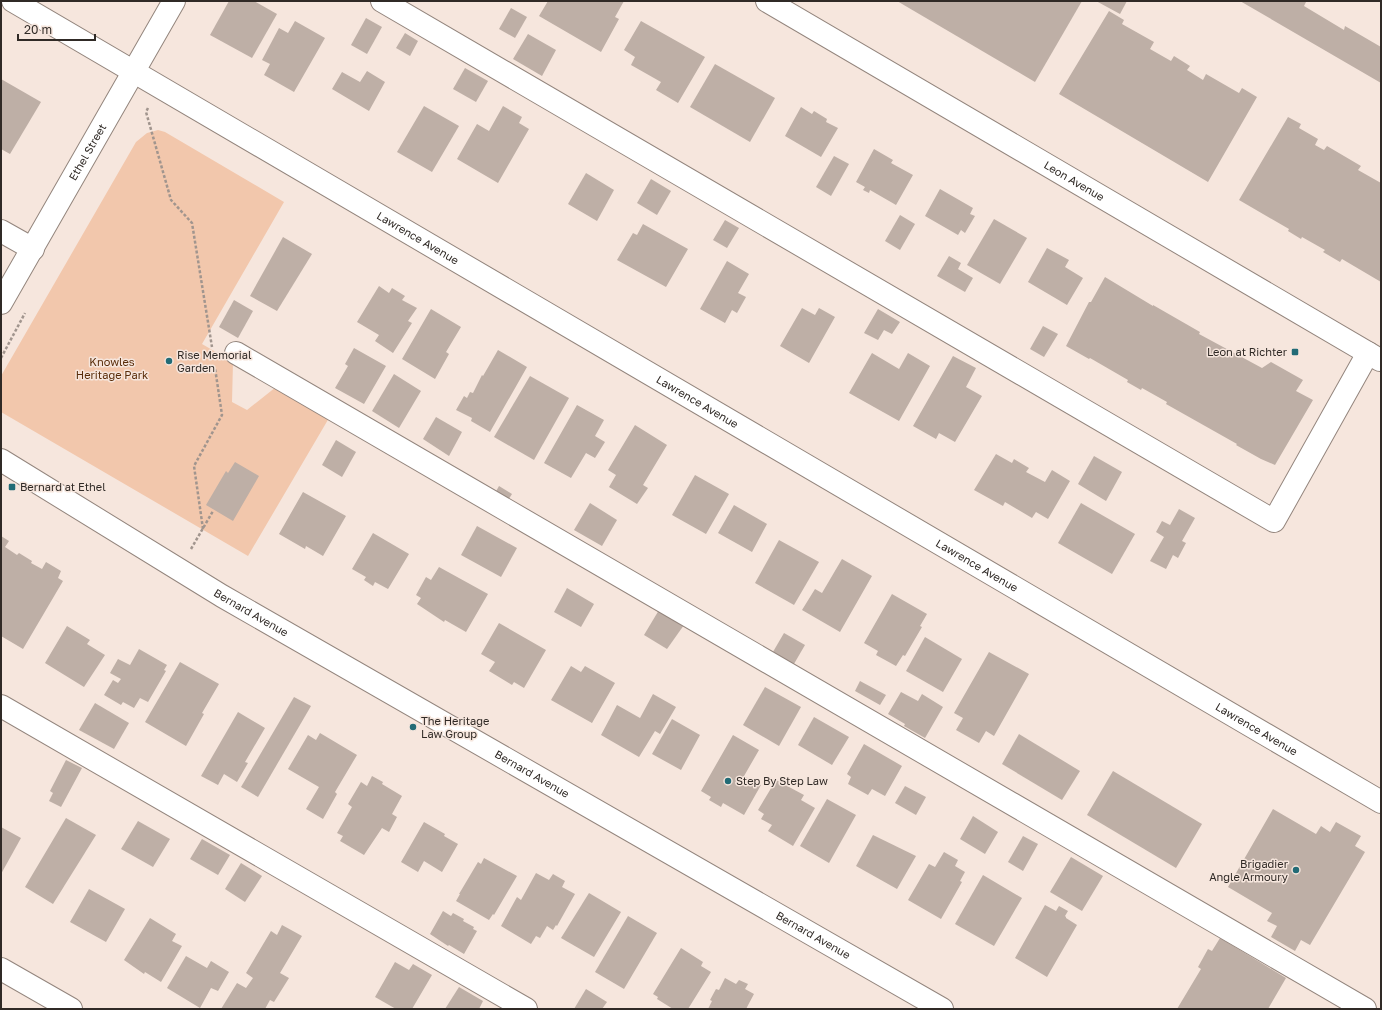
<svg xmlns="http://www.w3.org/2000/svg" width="1382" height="1010" viewBox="0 0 1382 1010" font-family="'Golos Text',sans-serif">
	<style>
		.green { fill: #f2c7ac }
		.building { fill: #beafa6 }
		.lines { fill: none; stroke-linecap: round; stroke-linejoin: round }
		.minor-casing { stroke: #93857d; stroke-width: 24 }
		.path { stroke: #a1958e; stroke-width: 2.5; stroke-dasharray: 3 2; stroke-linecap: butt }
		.minor { stroke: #fff; stroke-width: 22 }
		.poi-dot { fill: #226b76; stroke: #f6e6dd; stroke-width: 1.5 }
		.labels { text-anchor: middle; stroke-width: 3; stroke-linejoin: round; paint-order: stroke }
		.street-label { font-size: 11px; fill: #302a26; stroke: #f6e6dd }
		.poi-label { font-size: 11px; fill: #302a26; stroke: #f6e6dd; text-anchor: start }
		.park-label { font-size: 11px; fill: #5a2d0a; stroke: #f6e6dd }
	</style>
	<rect width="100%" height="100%" fill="#f6e6dd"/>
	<path class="green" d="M158 130 165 132 284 202 202 344 233 362 232 402 247 410 276 387 329 418 248 556 1 412V376L136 142 147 133Z"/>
	<g class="building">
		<path d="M229 1H254L277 14 252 58 210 35Z"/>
		<path d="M548 1H624L615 17 619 19 601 52 539 16Z"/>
		<path d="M897 1H1082L1035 82Z"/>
		<path d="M1096 1H1127L1120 14Z"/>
		<path d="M1240 1H1304L1306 2 1304 6 1344 30 1345 26 1381 47V83Z"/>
		<path d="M511 8 527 17 515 38 499 29Z"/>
		<path d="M1109 11 1124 20 1122 24 1154 42 1150 49 1171 61 1174 56 1190 66 1187 70 1203 80 1206 74 1239 93 1242 88 1257 97 1208 182 1059 94Z"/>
		<path d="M366 18 382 27 367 54 351 45Z"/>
		<path d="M295 21 325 38 294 92 264 75 270 64 262 60 279 28 288 33Z"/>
		<path d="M641 21 705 57 678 103 656 90 661 82 631 65 635 57 624 50Z"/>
		<path d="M405 33 418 41 410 56 396 48Z"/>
		<path d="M528 34 556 50 542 76 513 59Z"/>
		<path d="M715 64 775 98 750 142 690 107Z"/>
		<path d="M465 68 488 81 476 102 453 89Z"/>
		<path d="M367 71 385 82 369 111 332 89 342 72 360 82Z"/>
		<path d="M1 79 41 102 10 154 1 149Z"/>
		<path d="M424 106 459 126 432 172 397 152Z"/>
		<path d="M503 106 522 117 519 123 529 129 498 183 457 159 477 124 489 131Z"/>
		<path d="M801 107 812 114 814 111 827 119 826 122 838 128 821 157 785 136Z"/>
		<path d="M1288 117 1301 124 1299 128 1318 139 1315 145 1324 150 1327 146 1361 166 1358 170 1381 183V282L1342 259 1340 262 1323 252 1325 250 1302 237 1301 239 1288 231 1289 229 1239 200Z"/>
		<path d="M874 149 893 160 891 163 913 175 896 205 870 190 869 193 863 190 865 187 856 182Z"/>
		<path d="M834 156 849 164 831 196 816 187Z"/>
		<path d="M586 173 614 190 597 221 568 204Z"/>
		<path d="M651 179 671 191 657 215 637 203Z"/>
		<path d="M940 189 973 208 970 214 975 216 965 233 961 230 958 235 925 216Z"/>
		<path d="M900 215 915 224 900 250 885 241Z"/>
		<path d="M994 219 1027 238 1000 284 967 265Z"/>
		<path d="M725 220 739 228 727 248 713 240Z"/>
		<path d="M643 224 688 249 666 287 617 260 633 233 637 235Z"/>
		<path d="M283 237 312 254 277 311 250 296Z"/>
		<path d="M1047 248 1069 260 1065 267 1083 278 1067 305 1028 282Z"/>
		<path d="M949 256 961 263 958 269 973 278 965 292 937 276Z"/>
		<path d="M727 261 749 274 738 293 746 297 737 313 732 310 725 323 700 309Z"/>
		<path d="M1105 277 1153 306V305L1200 332 1199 334 1262 368 1271 362 1303 380 1296 391 1313 400 1275 465 1261 459 1236 445 1237 444 1166 404 1167 402 1142 388 1141 390 1127 382 1128 380 1090 358 1089 359 1066 346 1089 302H1091Z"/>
		<path d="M379 286 389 293 392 288 405 296 402 300 417 308 408 321 412 323 393 353 375 341 379 335 357 322Z"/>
		<path d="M234 300 253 311 238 338 219 327Z"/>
		<path d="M802 308 815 315 819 308 835 317 809 363 780 346Z"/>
		<path d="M431 309 461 327 446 352 449 354 435 379 402 359Z"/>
		<path d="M878 309 900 322 892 334 884 330 878 340 864 333Z"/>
		<path d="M1043 326 1058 334 1044 357 1030 349Z"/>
		<path d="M354 348 386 366 364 404 335 388 348 366 345 364Z"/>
		<path d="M498 350 527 367 490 432 471 421 472 418 456 410 464 396 467 398 470 392 473 393 482 375 483 376Z"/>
		<path d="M872 353 899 369 908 353 930 366 899 421 849 393Z"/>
		<path d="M953 356 976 368 966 387 982 396 955 442 939 433 936 439 913 426Z"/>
		<path d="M394 374 421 391 399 428 372 411Z"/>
		<path d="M530 376 569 398 534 460 494 437Z"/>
		<path d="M577 405 604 420 595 436 605 442 595 458 586 453 571 478 544 463Z"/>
		<path d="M436 417 462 432 449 456 423 439Z"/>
		<path d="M635 425 667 445 643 485 648 488 637 504 609 487 616 475 608 470Z"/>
		<path d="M336 440 356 452 342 477 322 465Z"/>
		<path d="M996 454 1012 463 1014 459 1029 468 1026 472 1045 482 1052 470 1070 481 1048 519 1036 512 1032 518 1005 502 1003 506 974 490Z"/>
		<path d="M1094 456 1122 472 1106 501 1078 484Z"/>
		<path d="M235 462 259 476 233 521 206 505 226 471 228 473Z"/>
		<path d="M695 475 729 494 706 534 672 515Z"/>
		<path d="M499 486 512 494 507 502 494 495Z"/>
		<path d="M303 492 346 516 323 556 306 546 305 549 279 534Z"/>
		<path d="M590 503 617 520 602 546 574 530Z"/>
		<path d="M1081 503 1135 534 1112 574 1058 543Z"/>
		<path d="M734 505 767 524 752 552 718 533Z"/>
		<path d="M1179 509 1195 518 1182 541 1186 543 1178 558 1173 555 1166 569 1150 561 1164 537 1156 532 1162 521 1170 525Z"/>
		<path d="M477 526 517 548 501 577 461 555Z"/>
		<path d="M373 533 409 554 388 589 375 582 373 586 364 580 366 577 352 569Z"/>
		<path d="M1 536 9 541 5 547 17 555 19 553 32 561 31 563 42 569 46 562 61 571 58 578 63 581 23 649 1 636Z"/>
		<path d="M779 540 819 562 794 605 755 583Z"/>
		<path d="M842 559 872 576 840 632 802 610 815 589 822 593Z"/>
		<path d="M439 567 488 594 466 632 445 620 444 622 417 604 421 598 416 595 426 577 431 580Z"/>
		<path d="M567 588 594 604 581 627 554 612Z"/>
		<path d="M892 594 927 614 920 626 922 627 905 656 903 655 896 666 876 655 878 651 864 643Z"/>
		<path d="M659 610 684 625 667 649 644 635Z"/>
		<path d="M499 623 546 650 524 688 514 682 512 685 489 671 495 662 481 654Z"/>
		<path d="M67 626 90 640 87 644 105 655 84 687 45 663Z"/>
		<path d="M784 633 805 645 791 669 770 657Z"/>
		<path d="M925 637 962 659 943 692 906 671Z"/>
		<path d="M139 649 167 665 164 670 166 671 148 702 140 698 134 708 123 702 121 705 104 695 113 680 118 683 121 679 110 673 118 659 130 665Z"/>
		<path d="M989 652 1029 674 994 736 986 731 979 743 956 730 963 718 954 713Z"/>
		<path d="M180 662 219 684 202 713 204 714 186 746 145 722Z"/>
		<path d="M571 666 581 672 585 666 615 683 592 723 551 700Z"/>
		<path d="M860 681 886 695 880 705 855 691Z"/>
		<path d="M765 687 801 707 779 746 743 725Z"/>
		<path d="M901 692 918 701 922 694 943 707 925 738 904 726 905 724 888 714Z"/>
		<path d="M653 694 676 707 660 734 655 731 639 757 601 735 617 705 640 718Z"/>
		<path d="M294 697 311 706 258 797 241 787Z"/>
		<path d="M95 703 129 723 114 749 79 730Z"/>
		<path d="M238 712 265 728 245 762 248 763 237 782 224 774 218 785 201 776Z"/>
		<path d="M814 717 849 737 832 765 798 745Z"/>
		<path d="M672 719 700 735 681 770 652 754Z"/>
		<path d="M320 733 357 755 335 792 337 794 323 819 306 809 319 787 288 769 308 735 316 740Z"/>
		<path d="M1019 734 1080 771 1062 800 1002 764Z"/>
		<path d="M733 735 759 750 744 776 761 785 744 815 723 803 721 807 709 800 711 797 701 791Z"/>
		<path d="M864 744 902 766 885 796 872 789 868 795 848 784 851 777 847 774Z"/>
		<path d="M66 760 82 768 61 807 49 801 53 793 50 791Z"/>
		<path d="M1113 771 1202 824 1176 868 1087 815Z"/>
		<path d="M372 776 383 782 382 784 402 796 392 814 397 817 389 832 382 828 364 855 340 841 343 836 337 833 352 807 348 804 361 782 367 786Z"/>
		<path d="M776 780 804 795 801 800 815 808 793 846 768 831 772 825 761 819 764 814 758 810Z"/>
		<path d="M905 786 926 797 916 815 895 803Z"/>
		<path d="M827 799 856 815 829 863 800 846Z"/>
		<path d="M1273 809 1316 834 1321 826 1330 832 1336 822 1361 836 1355 846 1365 852 1310 945 1301 940 1295 951 1271 937 1277 926 1267 921 1272 913 1228 887Z"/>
		<path d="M973 816 998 832 985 854 960 839Z"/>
		<path d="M66 818 96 835 53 904 25 887Z"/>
		<path d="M138 821 170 839 153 867 121 849Z"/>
		<path d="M424 822 445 834 444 836 458 844 442 872 424 861 418 872 401 862Z"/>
		<path d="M1 827 21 838 1 874Z"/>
		<path d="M873 835 916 856 897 889 856 866Z"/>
		<path d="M1023 836 1038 844 1023 871 1008 862Z"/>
		<path d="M202 839 230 855 218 875 190 859Z"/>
		<path d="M944 852 958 860 955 866 965 872 960 881 962 882 941 919 908 900 929 864 935 867Z"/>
		<path d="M1071 857 1103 876 1082 911 1050 892Z"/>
		<path d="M484 858 517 876 494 915 493 914 489 920 456 901 460 894H459L478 862 481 864Z"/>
		<path d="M241 863 262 876 245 902 225 889Z"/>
		<path d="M536 873 549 880 553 874 565 881 562 887 575 894 557 926 556 925 553 930 547 926 540 938 536 936 531 944 501 926 517 897 521 900Z"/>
		<path d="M983 875 1022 898 994 946 955 924Z"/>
		<path d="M89 889 125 909 106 942 70 922Z"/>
		<path d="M589 893 621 912 594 957 561 938Z"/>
		<path d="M1045 905 1056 911 1059 906 1068 911 1065 916 1066 917V918L1077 925 1047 977 1015 958Z"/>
		<path d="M443 911 451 916 453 913 464 919 463 921 474 927 473 929 477 931 464 954 449 945 448 946 430 934Z"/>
		<path d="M628 916 657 933 624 989 595 972Z"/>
		<path d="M150 918 176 934 172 941 182 946 161 982 145 972 144 974 124 960Z"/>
		<path d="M282 925 302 936 280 973 289 978 274 1002 270 1000 265 1009H221L237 983 246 988 253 978 246 973 271 931 277 935Z"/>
		<path d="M1220 938 1286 978 1268 1009H1177L1201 969 1198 967 1208 949 1212 951Z"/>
		<path d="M681 948 703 962 701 966 711 972 688 1009H673L657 999 658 997 653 994Z"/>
		<path d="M186 956 207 968 211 961 229 972 218 991 211 988 200 1008 167 988Z"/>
		<path d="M395 962 409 970 413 964 432 975 412 1009H396L375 997Z"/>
		<path d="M725 978 736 984 739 980 748 984 745 989 754 994 746 1009H708L712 1001 710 1000 716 989 719 990Z"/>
		<path d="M459 987 483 1001 479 1009H445Z"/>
		<path d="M586 989 607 1002 602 1009H574Z"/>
	</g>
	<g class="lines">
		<defs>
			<g id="minor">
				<path id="s1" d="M13 1 1381 802"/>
				<path d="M382 1 1274 521 1368 353"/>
				<path id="s2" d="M767 1 1380 360"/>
				<path d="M1 231 33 249"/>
				<path id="s3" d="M1 303 174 1"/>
				<path d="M236 353 1365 1009"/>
				<path id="s4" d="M1 460 222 596 942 1009"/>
				<path d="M1 706 526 1009"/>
				<path d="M1 969 71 1009"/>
			</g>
		</defs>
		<use href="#minor" class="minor-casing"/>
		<g class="path">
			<path d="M148 108 146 112 171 200 192 223 212 347"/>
			<path d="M1 358 25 313"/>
			<path d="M203 529 194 466 222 415 215 368"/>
			<path d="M191 549 213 511"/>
		</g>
		<use href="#minor" class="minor"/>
	</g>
	<g class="poi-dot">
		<rect x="1291" y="348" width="8" height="8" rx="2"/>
		<circle cx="169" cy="361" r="4"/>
		<rect x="8" y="483" width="8" height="8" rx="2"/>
		<circle cx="413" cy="727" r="4"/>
		<circle cx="728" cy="781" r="4"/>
		<circle cx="1296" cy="870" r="4"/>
	</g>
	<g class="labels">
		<g class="street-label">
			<text dy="4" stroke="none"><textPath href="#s3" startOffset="174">Ethel Street</textPath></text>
			<text dy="4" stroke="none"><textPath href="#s2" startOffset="356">Leon Avenue</textPath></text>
			<text dy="4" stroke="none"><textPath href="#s1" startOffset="469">Lawrence Avenue</textPath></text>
			<text dy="4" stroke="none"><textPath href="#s1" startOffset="793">Lawrence Avenue</textPath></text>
			<text dy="4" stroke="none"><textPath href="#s1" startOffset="1117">Lawrence Avenue</textPath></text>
			<text dy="4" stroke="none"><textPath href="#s4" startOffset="293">Bernard Avenue</textPath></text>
			<text dy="4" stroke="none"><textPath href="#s1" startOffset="1441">Lawrence Avenue</textPath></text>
			<text dy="4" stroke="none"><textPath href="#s4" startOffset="617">Bernard Avenue</textPath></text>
			<text dy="4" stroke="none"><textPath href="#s4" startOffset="941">Bernard Avenue</textPath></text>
		</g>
		<g class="poi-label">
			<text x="1287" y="356" text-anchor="end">Leon at Richter</text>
			<text x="177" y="359">Rise Memorial<tspan x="177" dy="13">Garden</tspan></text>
			<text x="20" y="491">Bernard at Ethel</text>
			<text x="421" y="725">The Heritage<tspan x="421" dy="13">Law Group</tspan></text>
			<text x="736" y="785">Step By Step Law</text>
			<text x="1288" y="868" text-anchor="end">Brigadier<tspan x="1288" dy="13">Angle Armoury</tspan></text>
		</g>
		<g class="park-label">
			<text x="112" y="366">Knowles<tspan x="112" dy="13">Heritage Park</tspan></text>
		</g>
	</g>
	<rect width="1382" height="1010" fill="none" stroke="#302a26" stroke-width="4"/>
	<path d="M18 34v6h77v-6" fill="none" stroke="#302a26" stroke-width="2"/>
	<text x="24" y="34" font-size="12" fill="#302a26" stroke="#f6e6dd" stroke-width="3" paint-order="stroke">20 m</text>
</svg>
